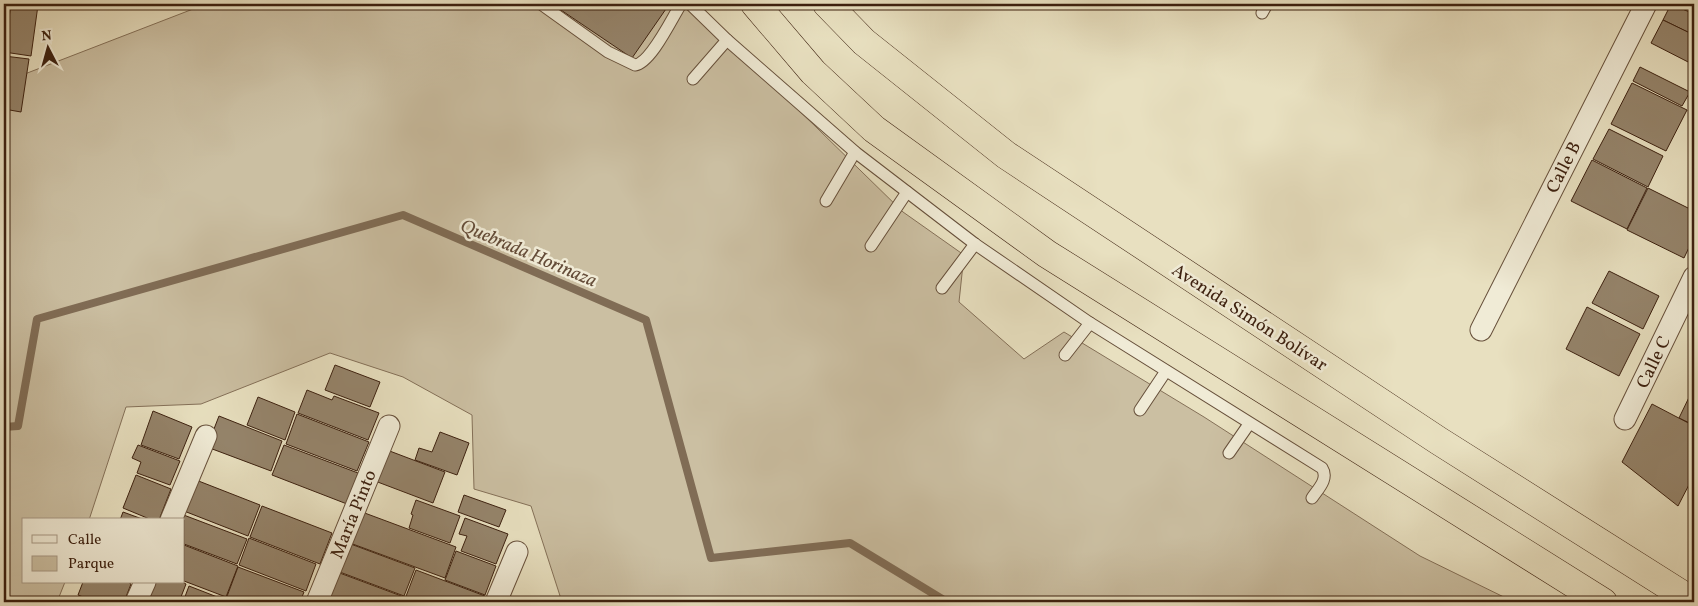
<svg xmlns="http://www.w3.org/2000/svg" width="1698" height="606" viewBox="0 0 1698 606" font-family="Vollkorn,serif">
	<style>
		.green { fill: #cbbfa2; stroke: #847058 }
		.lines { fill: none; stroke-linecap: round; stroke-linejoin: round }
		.stream { stroke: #806c55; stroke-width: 8 }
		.building { fill: #95846b; stroke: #3c200f }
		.service-casing { stroke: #67503b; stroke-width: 13 }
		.minor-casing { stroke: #67503b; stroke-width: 23 }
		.trunk-casing { stroke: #3c200f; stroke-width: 29 }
		.service { stroke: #f0ebd6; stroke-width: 11 }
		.minor { stroke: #f0ebd6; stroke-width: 21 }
		.trunk { stroke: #e8e0c0; stroke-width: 28 }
		.labels { text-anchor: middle; stroke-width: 5; stroke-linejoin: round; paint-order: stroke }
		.street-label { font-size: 18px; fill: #3c200f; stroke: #f0ebd6 }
		.water-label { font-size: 19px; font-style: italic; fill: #644c38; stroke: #f0ebd6 }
	</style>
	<rect width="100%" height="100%" fill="#e8e0c0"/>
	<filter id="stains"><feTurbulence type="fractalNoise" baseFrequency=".004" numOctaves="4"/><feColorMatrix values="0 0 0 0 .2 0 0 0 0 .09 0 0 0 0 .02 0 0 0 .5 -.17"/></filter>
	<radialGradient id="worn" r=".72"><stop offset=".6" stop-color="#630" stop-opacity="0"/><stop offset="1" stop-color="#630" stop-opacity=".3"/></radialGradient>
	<path class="green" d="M206 4H690L903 212 964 255 959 302 1024 359 1064 332 1204 417 1420 556 1514 602H562L531 506 474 489 472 415 403 377 330 353 201 404 126 407 89 520H24V582H65L57 602H4V82Z"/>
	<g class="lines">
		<path class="stream" d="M4 427 18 426 37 319 403 215 646 320 711 558 850 543 947 602"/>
	</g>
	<g class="building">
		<path d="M11 4 38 5 31 56 4 52Z"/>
		<path d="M552 4H665L668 6 632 58Z"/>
		<path d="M1618 4H1632L1628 10Z"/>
		<path d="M1671 4 1694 14V35L1663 20Z"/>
		<path d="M1676 4H1694V13Z"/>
		<path d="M1663 20 1694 35V65L1651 43Z"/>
		<path d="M4 56 29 59 21 112 4 109Z"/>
		<path d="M1640 67 1690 92 1682 106 1633 81Z"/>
		<path d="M1632 83 1687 110 1666 151 1611 124Z"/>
		<path d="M1694 98V114L1688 111Z"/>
		<path d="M1609 129 1663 156 1648 187 1593 159Z"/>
		<path d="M1592 160 1647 188 1627 229 1571 201Z"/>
		<path d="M1648 188 1694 211V237L1684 258 1627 230Z"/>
		<path d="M1609 271 1659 296 1643 329 1592 303Z"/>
		<path d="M1587 307 1640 334 1619 376 1566 349Z"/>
		<path d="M335 365 380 382 370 407 325 390Z"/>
		<path d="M1694 387V425L1679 418Z"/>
		<path d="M307 390 332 400 334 396 379 413 368 440 298 413Z"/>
		<path d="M258 397 295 412 285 440 247 425Z"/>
		<path d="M1652 404 1694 426V456L1689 466 1694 469V475L1678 506 1622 462Z"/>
		<path d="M153 411 192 427 179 459 141 445Z"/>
		<path d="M297 414 369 442 357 471 286 444Z"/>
		<path d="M219 416 282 441 271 471 207 447Z"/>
		<path d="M440 432 469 443 457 475 415 460 419 448 432 452Z"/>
		<path d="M138 445 180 461 170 485 137 473 141 462 132 458Z"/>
		<path d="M284 445 358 473 347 504 272 475Z"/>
		<path d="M387 450 445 472 433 503 375 481Z"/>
		<path d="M1694 456V468L1689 466Z"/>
		<path d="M136 475 171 489 159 520H152L123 508Z"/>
		<path d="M196 480 260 505 248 536 184 511Z"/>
		<path d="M464 495 506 510 499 527 458 512Z"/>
		<path d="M416 500 460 516 450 543 409 528 413 515 411 514Z"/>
		<path d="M262 506 332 533 320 564 250 537Z"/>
		<path d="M123 512 145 520H120Z"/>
		<path d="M362 512 456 547 445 578 350 543Z"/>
		<path d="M181 514 247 539 237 564 184 544V520H179Z"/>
		<path d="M465 518 508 534 496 564 461 551 467 536 459 534Z"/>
		<path d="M249 538 316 564 306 591 239 565Z"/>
		<path d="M348 543 415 568 404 596 337 571Z"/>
		<path d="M184 545 238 566 226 597 184 581Z"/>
		<path d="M456 551 496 566 485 595 445 580Z"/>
		<path d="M238 567 304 592 300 602H235L226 599Z"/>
		<path d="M416 570 485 596 483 602H413L405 599Z"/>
		<path d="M337 572 404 597 402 602H339L326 597Z"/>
		<path d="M83 582H128L131 584 124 602H96L78 595Z"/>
		<path d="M155 582H182L186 584 179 602H147Z"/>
		<path d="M189 586 225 600 224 602H183Z"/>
		<path d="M79 597 92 602H77Z"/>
	</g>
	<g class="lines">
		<defs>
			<g id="service">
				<path d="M541 4 608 52 635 65C651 63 672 18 681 4"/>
				<path d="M690 4 727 40 855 152 975 244 1090 323 1322 468C1329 479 1318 489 1312 498"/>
				<path d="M1262 13 1267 4"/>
				<path d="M693 79 727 40"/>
				<path d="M826 201 855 152"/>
				<path d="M871 246 907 192"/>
				<path d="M942 288 975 244"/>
				<path d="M1065 355 1090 323"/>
				<path d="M1140 410 1166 371"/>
				<path d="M1229 453 1249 424"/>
			</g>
			<g id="minor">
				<path d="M1481 330 1646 4"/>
				<path d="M1625 419 1694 277"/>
				<path d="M171 520 206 436"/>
				<path d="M136 602 145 582"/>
				<path d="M317 602 389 426"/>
				<path d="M496 602 517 552"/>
			</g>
			<g id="trunk">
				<path d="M755 4 813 72 874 129 1047 254 1603 602"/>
				<path d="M827 4 864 42 1006 155 1439 441 1694 602"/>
			</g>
		</defs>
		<use href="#service" class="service-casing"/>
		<use href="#minor" class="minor-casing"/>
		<use href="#trunk" class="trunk-casing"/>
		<use href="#service" class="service"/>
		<use href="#minor" class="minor"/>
		<use href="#trunk" class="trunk"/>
	</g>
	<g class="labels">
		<g class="street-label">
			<text transform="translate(1563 167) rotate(-63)" y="6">Calle B</text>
			<text transform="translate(1250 317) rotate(33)" y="6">Avenida Simón Bolívar</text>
			<text transform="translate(1653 362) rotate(-64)" y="6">Calle C</text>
			<text transform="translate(353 514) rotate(-68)" y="6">María Pinto</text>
		</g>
		<g class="water-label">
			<text transform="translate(529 252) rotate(23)" y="7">Quebrada Horinaza</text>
		</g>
	</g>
	<rect width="1698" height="606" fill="none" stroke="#e8e0c0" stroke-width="20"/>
	<rect x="5" y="5" width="1688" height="596" fill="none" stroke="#3c200f" stroke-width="2.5"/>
	<rect x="10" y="10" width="1678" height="586" fill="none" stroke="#3c200f"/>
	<rect x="22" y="518" width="162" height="65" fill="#f0ebd6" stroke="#a89a86"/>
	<rect x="32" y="535" width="25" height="8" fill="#f0ebd6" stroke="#a89a86"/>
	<text x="68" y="544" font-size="15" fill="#3c200f">Calle</text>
	<rect x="32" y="556" width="25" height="15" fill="#cbbfa2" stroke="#a89a86"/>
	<text x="68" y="568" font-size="15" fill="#3c200f">Parque</text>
	<g transform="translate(48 48) rotate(354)" stroke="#f0ebd6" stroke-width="4" paint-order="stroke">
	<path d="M0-4L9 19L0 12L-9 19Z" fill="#3c200f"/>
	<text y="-8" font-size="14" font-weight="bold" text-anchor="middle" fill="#3c200f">N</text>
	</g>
	<rect width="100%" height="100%" filter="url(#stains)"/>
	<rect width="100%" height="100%" fill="url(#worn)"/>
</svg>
